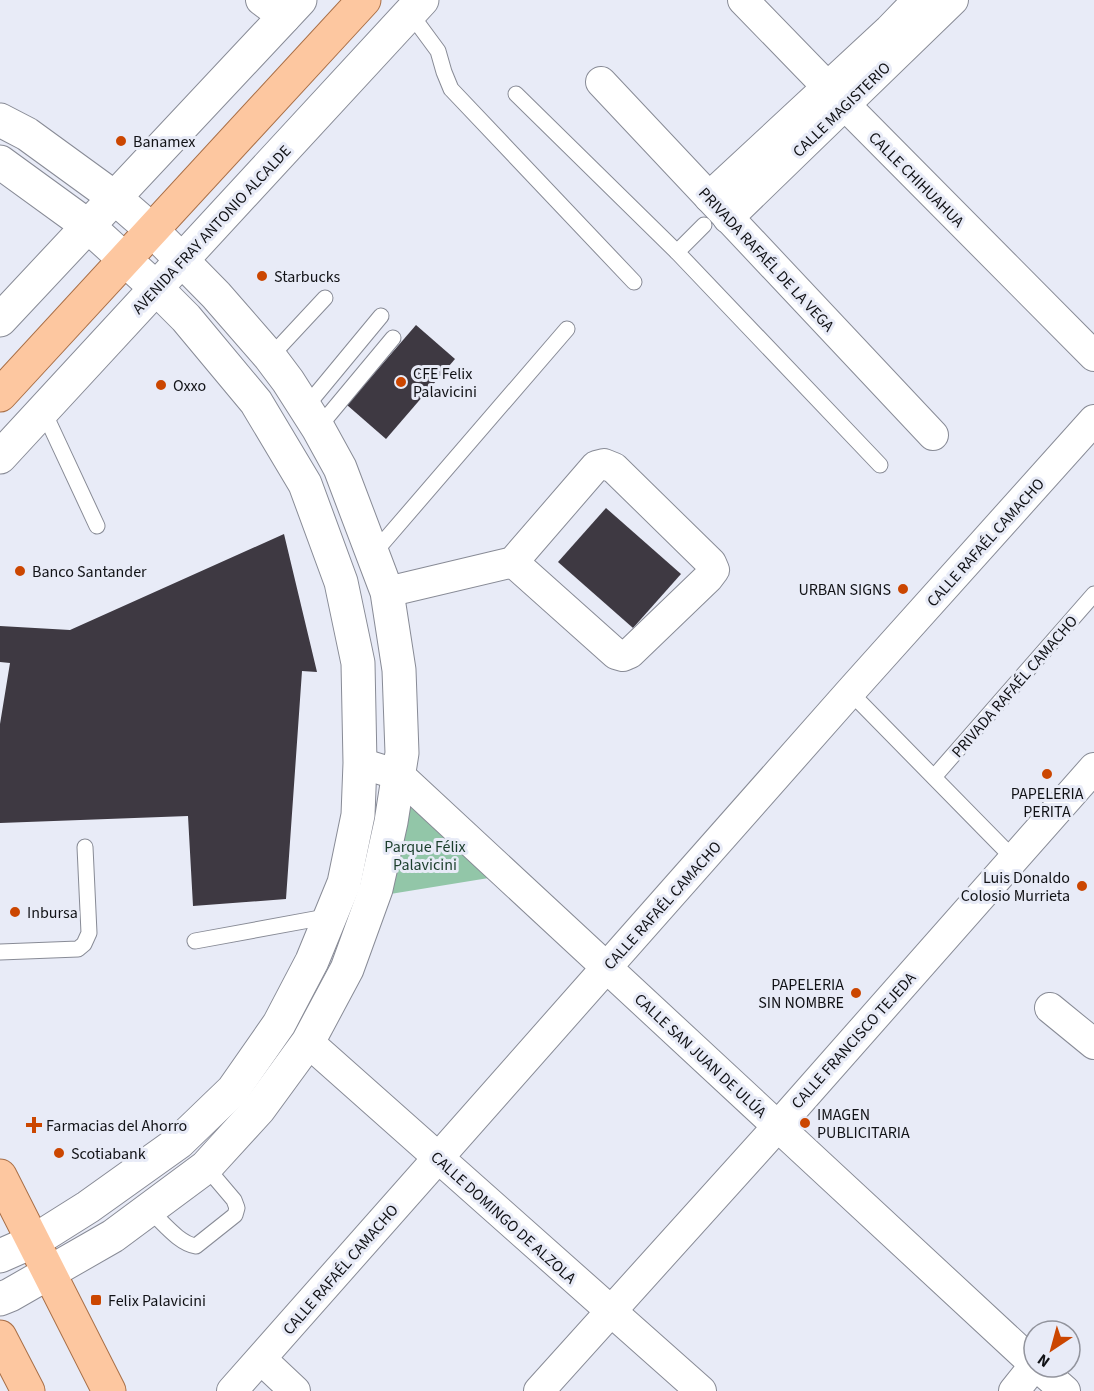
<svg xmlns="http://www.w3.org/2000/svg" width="1094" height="1391" viewBox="0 0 1094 1391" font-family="'Source Sans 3',sans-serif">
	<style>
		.green { fill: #92c6a8 }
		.building { fill: #3e3942 }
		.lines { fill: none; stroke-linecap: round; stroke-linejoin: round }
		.service-casing { stroke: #888b96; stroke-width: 17 }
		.minor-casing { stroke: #888b96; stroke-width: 32 }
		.tertiary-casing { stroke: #888b96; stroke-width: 35 }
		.primary-casing { stroke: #a96f47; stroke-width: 35 }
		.service { stroke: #fff; stroke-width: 15 }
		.minor { stroke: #fff; stroke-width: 30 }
		.tertiary { stroke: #fff; stroke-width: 33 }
		.primary { stroke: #fdc7a0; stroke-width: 33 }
		.poi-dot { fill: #cb4600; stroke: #e8ebf7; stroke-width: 2 }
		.labels { text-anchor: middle; stroke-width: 6; stroke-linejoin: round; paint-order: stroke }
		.street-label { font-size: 16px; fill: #111216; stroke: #e8ebf7 }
		.poi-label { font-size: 16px; fill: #111216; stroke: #e8ebf7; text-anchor: start }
		.park-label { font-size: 16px; fill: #1b3e2c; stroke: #e8ebf7 }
	</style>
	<rect width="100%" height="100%" fill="#e8ebf7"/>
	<path class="green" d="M407 797 501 876 378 896Z"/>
	<g class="building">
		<path d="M416 325 455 359 386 439 347 405Z"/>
		<path d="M606 508 681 574 633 628 558 562Z"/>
		<path d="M284 534 317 672 302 671 286 899 193 906 188 816 0 823V724L10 663 0 662V626L70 630Z"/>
	</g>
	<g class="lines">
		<defs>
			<g id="service">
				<path d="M410 13 438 51 444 72 451 89 634 282"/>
				<path d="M516 94 677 252"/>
				<path d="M704 225 677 252 880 465"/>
				<path d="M270 357 325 298"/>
				<path d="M304 409 381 316"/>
				<path d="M43 410 97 526"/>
				<path d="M318 428 393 338"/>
				<path d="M373 554 567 329"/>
				<path d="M850 692 1014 859"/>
				<path d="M934 777 1094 594"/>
				<path d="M195 941 331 916"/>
				<path d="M0 952 78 949 84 944 89 933 85 847"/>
				<path d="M149 1210C162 1221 179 1244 196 1246L235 1215 237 1208 234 1200 206 1167"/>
			</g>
			<g id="minor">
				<path d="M261 0 285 18"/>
				<path d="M743 0 845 105 1094 356"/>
				<path d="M601 82 933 435"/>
				<path d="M709 197 889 30 918 0"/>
				<path d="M728 218 953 0"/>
				<path d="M387 592 513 562 596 466 604 464 614 468 711 563 714 570 708 578 630 653 623 656 616 654 513 562"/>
				<path d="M360 763 399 775 1034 1364"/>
				<path d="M1050 1008 1094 1044"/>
				<path d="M308 1042 701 1391"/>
				<path d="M261 1359 295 1391"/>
				<path d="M1038 1367 1065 1391"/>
				<path d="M232 1391 850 692 1094 420"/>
				<path d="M539 1391 778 1126 1094 768"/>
				<path d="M1014 1391 1034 1366"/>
			</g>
			<g id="tertiary">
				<path d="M0 120 27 134 115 198 153 231 216 295 270 357 288 381 318 428 340 468 387 592 399 670 402 753 391 822 376 889 347 969 308 1042 259 1109 206 1167 113 1236 10 1295 0 1299"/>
				<path d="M0 162 88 226 156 288 186 318 256 402 305 484 341 582 358 663 360 763 358 815 344 883 312 961 279 1024 233 1090 179 1142 88 1207 34 1241 0 1256"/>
				<path d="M0 320 300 0"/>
				<path d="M0 457 422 0"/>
			</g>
			<g id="primary">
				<path d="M0 395 364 0"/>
				<path d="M0 1176 109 1391"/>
				<path d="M0 1337 28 1391"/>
			</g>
		</defs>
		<use href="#service" class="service-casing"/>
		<use href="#minor" class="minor-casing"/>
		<use href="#tertiary" class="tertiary-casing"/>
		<use href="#primary" class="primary-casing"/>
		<use href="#service" class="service"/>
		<use href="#minor" class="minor"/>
		<use href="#tertiary" class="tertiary"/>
		<use href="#primary" class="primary"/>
	</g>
	<g class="poi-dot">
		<circle cx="121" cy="141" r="6"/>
		<circle cx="262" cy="276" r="6"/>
		<circle cx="401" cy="382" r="6"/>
		<circle cx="161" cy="385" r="6"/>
		<circle cx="20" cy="571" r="6"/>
		<circle cx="903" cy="589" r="6"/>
		<circle cx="1047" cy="774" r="6"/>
		<circle cx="1082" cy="886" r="6"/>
		<circle cx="15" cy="912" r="6"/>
		<circle cx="856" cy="993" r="6"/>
		<circle cx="805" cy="1123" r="6"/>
		<path d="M31 1116h6v6h6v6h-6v6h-6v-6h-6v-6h6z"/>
		<circle cx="59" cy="1153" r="6"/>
		<rect x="90" y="1294" width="12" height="12" rx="3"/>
	</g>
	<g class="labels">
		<g class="street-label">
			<text transform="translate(841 109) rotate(-44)" y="6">CALLE MAGISTERIO</text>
			<text transform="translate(917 179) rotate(45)" y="6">CALLE CHIHUAHUA</text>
			<text transform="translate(211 229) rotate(-47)" y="6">AVENIDA FRAY ANTONIO ALCALDE</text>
			<text transform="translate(767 259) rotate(47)" y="6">PRIVADA RAFAÉL DE LA VEGA</text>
			<text transform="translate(985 542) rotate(-48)" y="6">CALLE RAFAÉL CAMACHO</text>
			<text transform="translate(1014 686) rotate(-49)" y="6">PRIVADA RAFAÉL CAMACHO</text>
			<text transform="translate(662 905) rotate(-48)" y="6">CALLE RAFAÉL CAMACHO</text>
			<text transform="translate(853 1040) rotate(-48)" y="6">CALLE FRANCISCO TEJEDA</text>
			<text transform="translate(701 1055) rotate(43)" y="6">CALLE SAN JUAN DE ULÚA</text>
			<text transform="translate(504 1217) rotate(42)" y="6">CALLE DOMINGO DE ALZOLA</text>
			<text transform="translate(340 1269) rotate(-49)" y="6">CALLE RAFAÉL CAMACHO</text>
		</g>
		<g class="poi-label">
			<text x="133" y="147">Banamex</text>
			<text x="274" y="282">Starbucks</text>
			<text x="413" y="379">CFE Felix<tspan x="413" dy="18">Palavicini</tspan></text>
			<text x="173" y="391">Oxxo</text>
			<text x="32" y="577">Banco Santander</text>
			<text x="891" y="595" text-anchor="end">URBAN SIGNS</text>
			<text x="1047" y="799" text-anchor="middle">PAPELERIA<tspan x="1047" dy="18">PERITA</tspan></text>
			<text x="1070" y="883" text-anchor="end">Luis Donaldo<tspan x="1070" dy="18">Colosio Murrieta</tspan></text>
			<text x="27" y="918">Inbursa</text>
			<text x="844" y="990" text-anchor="end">PAPELERIA<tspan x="844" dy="18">SIN NOMBRE</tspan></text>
			<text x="817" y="1120">IMAGEN<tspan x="817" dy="18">PUBLICITARIA</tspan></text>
			<text x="46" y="1131">Farmacias del Ahorro</text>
			<text x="71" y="1159">Scotiabank</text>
			<text x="108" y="1306">Felix Palavicini</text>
		</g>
		<g class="park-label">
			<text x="425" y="852">Parque Félix<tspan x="425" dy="18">Palavicini</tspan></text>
		</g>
	</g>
	<g transform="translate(1052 1349) rotate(216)"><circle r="28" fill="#e8ebf7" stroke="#92949d" stroke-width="1.5"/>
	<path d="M0-4.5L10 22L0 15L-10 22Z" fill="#cb4600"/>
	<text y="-9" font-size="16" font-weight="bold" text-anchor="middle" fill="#111216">N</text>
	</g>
</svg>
